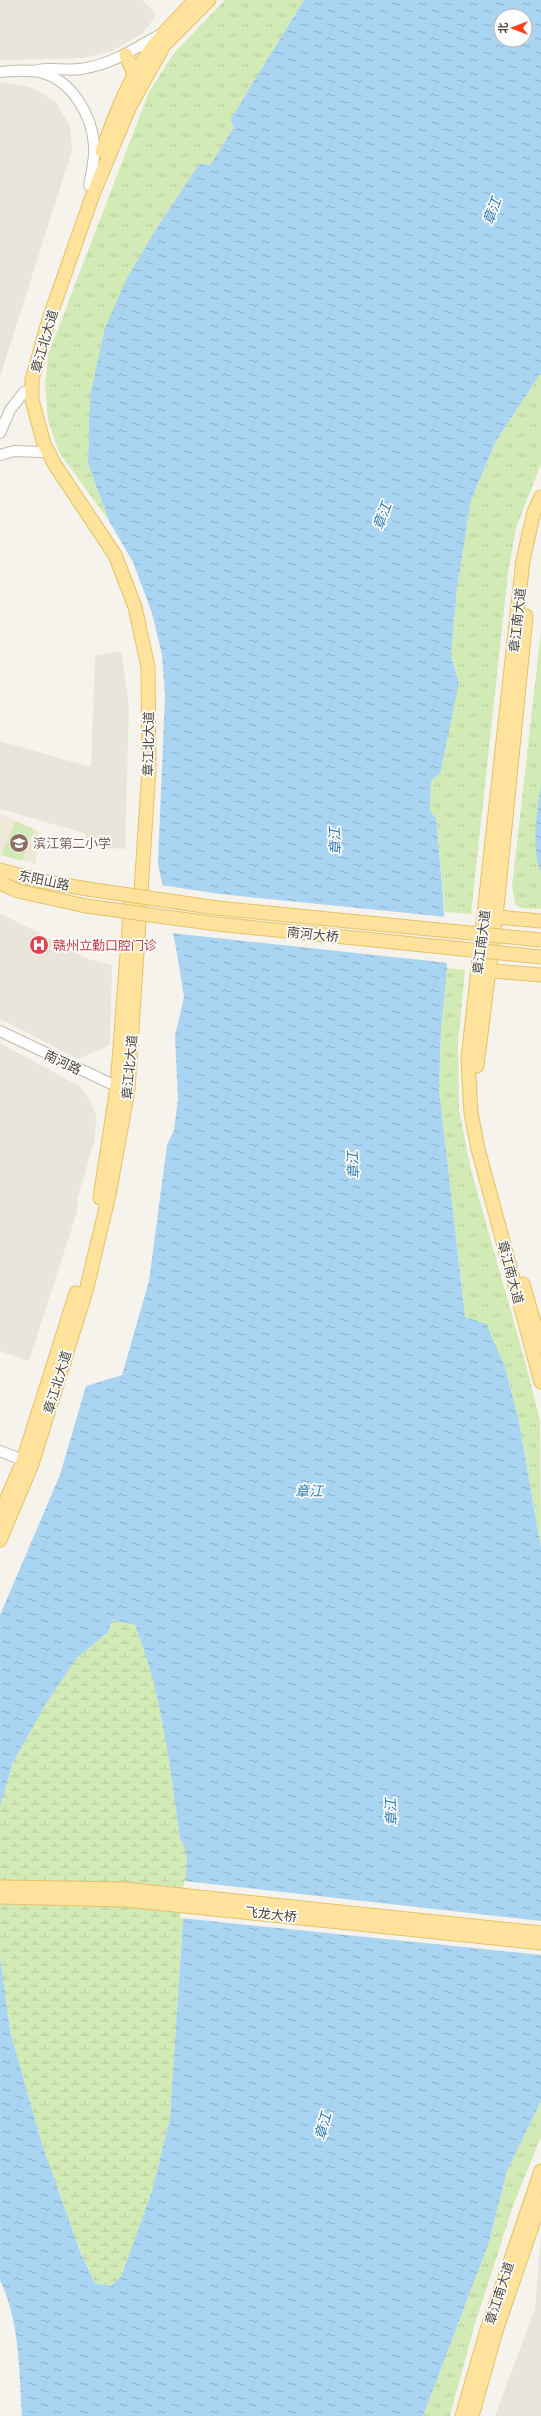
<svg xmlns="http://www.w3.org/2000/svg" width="541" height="2416" viewBox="0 0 541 2416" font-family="Karla,'Noto Sans SC',sans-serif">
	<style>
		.residential { fill: #eae5da }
		.education { fill: #efe8d6 }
		.wetland { fill: url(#wetland-marsh) }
		.park { fill: url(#park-tufts) }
		.pitch { fill: #d2eab5 }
		.water { fill: url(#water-ripples); fill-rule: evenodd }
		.pier { fill: #f6f3ec }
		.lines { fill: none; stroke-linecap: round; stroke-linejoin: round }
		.minor-casing { stroke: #c2bbae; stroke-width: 12 }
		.major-casing { stroke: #e6c16a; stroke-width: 15 }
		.minor { stroke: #fff; stroke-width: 10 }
		.major { stroke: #ffe39c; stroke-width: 13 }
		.major-bridge-casing { stroke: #e6c16a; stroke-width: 15; stroke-linecap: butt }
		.major-bridge { stroke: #ffe39c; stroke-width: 13 }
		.labels { text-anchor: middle; stroke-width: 3.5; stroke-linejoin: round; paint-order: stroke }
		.street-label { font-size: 13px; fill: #4b4439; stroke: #fff }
		.education-label { font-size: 13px; fill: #785e54; stroke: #fff; text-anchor: start }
		.health-label { font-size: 13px; fill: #be3a42; stroke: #fff; text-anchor: start }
		.water-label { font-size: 14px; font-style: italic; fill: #2e7ab2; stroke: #fff }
	</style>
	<defs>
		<pattern id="wetland-marsh" width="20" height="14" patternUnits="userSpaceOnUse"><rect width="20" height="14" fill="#d2eab5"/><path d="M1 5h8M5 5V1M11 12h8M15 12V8" fill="none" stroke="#b6ca9c"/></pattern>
		<pattern id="park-tufts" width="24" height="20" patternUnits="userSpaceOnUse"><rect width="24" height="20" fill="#d2eab5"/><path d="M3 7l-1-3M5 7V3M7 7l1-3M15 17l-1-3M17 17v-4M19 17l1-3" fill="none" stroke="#b6ca9c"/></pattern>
		<pattern id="water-ripples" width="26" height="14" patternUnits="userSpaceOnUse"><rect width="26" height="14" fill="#a9d4f2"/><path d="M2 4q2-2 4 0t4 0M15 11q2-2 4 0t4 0" fill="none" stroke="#8caec5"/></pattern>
	</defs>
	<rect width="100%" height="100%" fill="#f6f3ec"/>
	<g class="residential">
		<path d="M0 0H143L156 15 143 33 112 51 84 58 0 60Z"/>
		<path d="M0 82 22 85 37 90 56 103 70 126 72 150 0 377Z"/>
		<path d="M121 651 129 705 125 849 91 847 84 833 0 809V741L91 767 95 656Z"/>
		<path d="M0 913 88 959 112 965 110 1045 78 1059 0 1019Z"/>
		<path d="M0 1043 79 1086 89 1099 96 1115 95 1139 77 1200V1212L29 1361 0 1351Z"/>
		<path d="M541 2231V2416H495L535 2309Z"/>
	</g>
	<path class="education" d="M0 814 39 831 36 864 0 855Z"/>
	<path class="wetland" d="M112 1620 135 1625C162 1693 170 1767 180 1839L185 1848 187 1859 170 2118 152 2191 121 2277 110 2286 95 2283 80 2252 42 2144 10 2031 0 1956V1808L12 1764 47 1702 76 1659 108 1632Z"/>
	<g class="park">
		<path d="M225 0H304L230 120 234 127 210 165 199 164 156 229 127 278 89 436 88 464 109 521 59 452 48 420 45 385 48 355 149 92 174 53Z"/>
		<path d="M541 373V464L516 528 508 573 471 914 445 912 436 819 430 810 431 780 459 683 451 655 457 589 471 500 496 441Z"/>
		<path d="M541 631V909L520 908 515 904 512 887Z"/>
		<path d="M447 968 465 970 458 1044 459 1110 471 1170 525 1361 540 1421 541 1548 519 1422 505 1367 465 1317 439 1089 441 1030Z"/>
		<path d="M541 2101V2137L514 2203 474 2327 450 2416H423L489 2242 507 2171Z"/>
	</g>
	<path class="pitch" d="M16 821 34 829 22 861 1 855Z"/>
	<g class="water">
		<path d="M304 0H541V373L496 441 471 500 457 589 451 655 459 683 440 773 431 781 430 810 436 819 443 895 447 968 441 1030 439 1089 465 1317 486 1324 505 1367 519 1422 541 1548V2101L507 2171 489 2242 423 2416H22C19 2371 20 2322 0 2280V1956L10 2031 42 2144 80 2252 95 2283 110 2286 121 2277 152 2191 170 2118 187 1859 185 1848 180 1839C170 1767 162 1693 135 1625L112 1620 108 1632 76 1659 47 1702 12 1764 0 1808V1615L60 1475 86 1386 122 1375 149 1281 167 1145 174 1130 178 1099 175 1036 184 997 176 948 158 864 165 695 162 655 152 613 133 562 109 521 88 464 90 396 105 328 127 278 156 229 199 164 210 165 234 127 230 120ZM501 16H525V40H501Z"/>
		<path d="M541 785V873C531 847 537 812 541 785Z"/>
	</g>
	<g class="pier">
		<path d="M161 885 220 894 447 917 449 963 171 933Z"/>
		<path d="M184 1881 541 1921V1955L180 1918Z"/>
	</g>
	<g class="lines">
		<defs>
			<g id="minor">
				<path d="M37 70C51 67 66 71 80 69 111 65 134 49 161 34"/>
				<path d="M0 72C14 71 30 69 43 73 73 82 92 116 94 145 95 159 92 172 89 185"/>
				<path d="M0 433 10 410 24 392 32 391"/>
				<path d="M0 455 14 451 41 452"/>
				<path d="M0 1031 122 1089"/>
				<path d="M0 1451 30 1463"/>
			</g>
			<g id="major">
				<path d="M126 55 136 79"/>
				<path d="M102 151C112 124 122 96 137 70 152 44 174 22 195 0"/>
				<path d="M541 497 534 512 523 560 468 1059 471 1113 478 1149 541 1382"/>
				<path d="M0 870 41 881 88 889"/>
				<path d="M0 883 18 891 86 906"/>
				<path d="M487 916 541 921"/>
				<path d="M482 970 541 975"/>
				<path d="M477 1066 498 898 526 616"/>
				<path d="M100 1198 117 1087 131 901"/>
				<path d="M523 1284 541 1346"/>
				<path d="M0 1515 23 1461 76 1293"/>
				<path d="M0 1540 32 1464 86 1291 109 1195 128 1090 149 769 148 667 135 607 115 555 55 465 44 444 32 400V380L49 319 93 194 130 106 164 45 209 0"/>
				<path d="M0 1887 124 1889 541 1933"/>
				<path d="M0 1897 126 1900 541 1943"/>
				<path d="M462 2416 487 2330 541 2171"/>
				<path d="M472 2416 496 2331 541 2200"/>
			</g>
		</defs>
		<use href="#minor" class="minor-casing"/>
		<use href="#major" class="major-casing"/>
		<use href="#minor" class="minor"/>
		<use href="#major" class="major"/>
		<defs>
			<g id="major-bridge">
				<path d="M88 889 217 908 541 940"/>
				<path d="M86 906 217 924 541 957"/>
			</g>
		</defs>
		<use href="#major-bridge" class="major-bridge-casing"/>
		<use href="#major-bridge" class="major-bridge"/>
	</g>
	<defs>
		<symbol id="school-disc" viewBox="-11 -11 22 22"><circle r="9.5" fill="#8d6e63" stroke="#fff"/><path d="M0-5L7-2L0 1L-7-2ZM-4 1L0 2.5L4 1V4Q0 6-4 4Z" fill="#fff"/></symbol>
		<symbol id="hospital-disc" viewBox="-11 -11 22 22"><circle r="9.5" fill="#e0444e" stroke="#fff"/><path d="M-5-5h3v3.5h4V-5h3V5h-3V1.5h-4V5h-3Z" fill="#fff"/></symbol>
	</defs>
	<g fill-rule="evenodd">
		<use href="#school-disc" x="8" y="832" width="22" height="22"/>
		<use href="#hospital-disc" x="28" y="934" width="22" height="22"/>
	</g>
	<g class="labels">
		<g class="street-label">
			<text transform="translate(44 341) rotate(-74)" y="5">章江北大道</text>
			<text transform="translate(517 620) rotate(-84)" y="5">章江南大道</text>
			<text transform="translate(148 744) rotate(-89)" y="5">章江北大道</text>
			<text transform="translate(44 880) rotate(12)" y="5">东阳山路</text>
			<text transform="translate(313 934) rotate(6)" y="5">南河大桥</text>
			<text transform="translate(481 942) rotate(-83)" y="5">章江南大道</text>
			<text transform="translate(63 1062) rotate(25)" y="5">南河路</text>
			<text transform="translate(129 1067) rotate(-85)" y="5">章江北大道</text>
			<text transform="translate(511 1272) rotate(75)" y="5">章江南大道</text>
			<text transform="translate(57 1382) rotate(-73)" y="5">章江北大道</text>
			<text transform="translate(271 1914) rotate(6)" y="5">飞龙大桥</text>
			<text transform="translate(499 2293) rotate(-72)" y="5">章江南大道</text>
		</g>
		<g class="education-label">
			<text x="33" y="848">滨江第二小学</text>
		</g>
		<g class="health-label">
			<text x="53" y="950">赣州立勤口腔门诊</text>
		</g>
		<g class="water-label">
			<text transform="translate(492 211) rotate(-70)" y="5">章江</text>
			<text transform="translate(382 516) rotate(-70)" y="5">章江</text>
			<text transform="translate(335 841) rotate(-93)" y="5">章江</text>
			<text transform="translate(353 1165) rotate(-93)" y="5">章江</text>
			<text x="309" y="1496">章江</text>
			<text transform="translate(391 1812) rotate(-93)" y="5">章江</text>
			<text transform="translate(323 2126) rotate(-75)" y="5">章江</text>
		</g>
	</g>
	<g transform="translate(513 28) rotate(270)"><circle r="19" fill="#ffffff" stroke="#b7b4b0"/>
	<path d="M0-3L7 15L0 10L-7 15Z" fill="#fc3f1d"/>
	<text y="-6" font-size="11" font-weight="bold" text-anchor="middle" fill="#4b4439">北</text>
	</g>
</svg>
